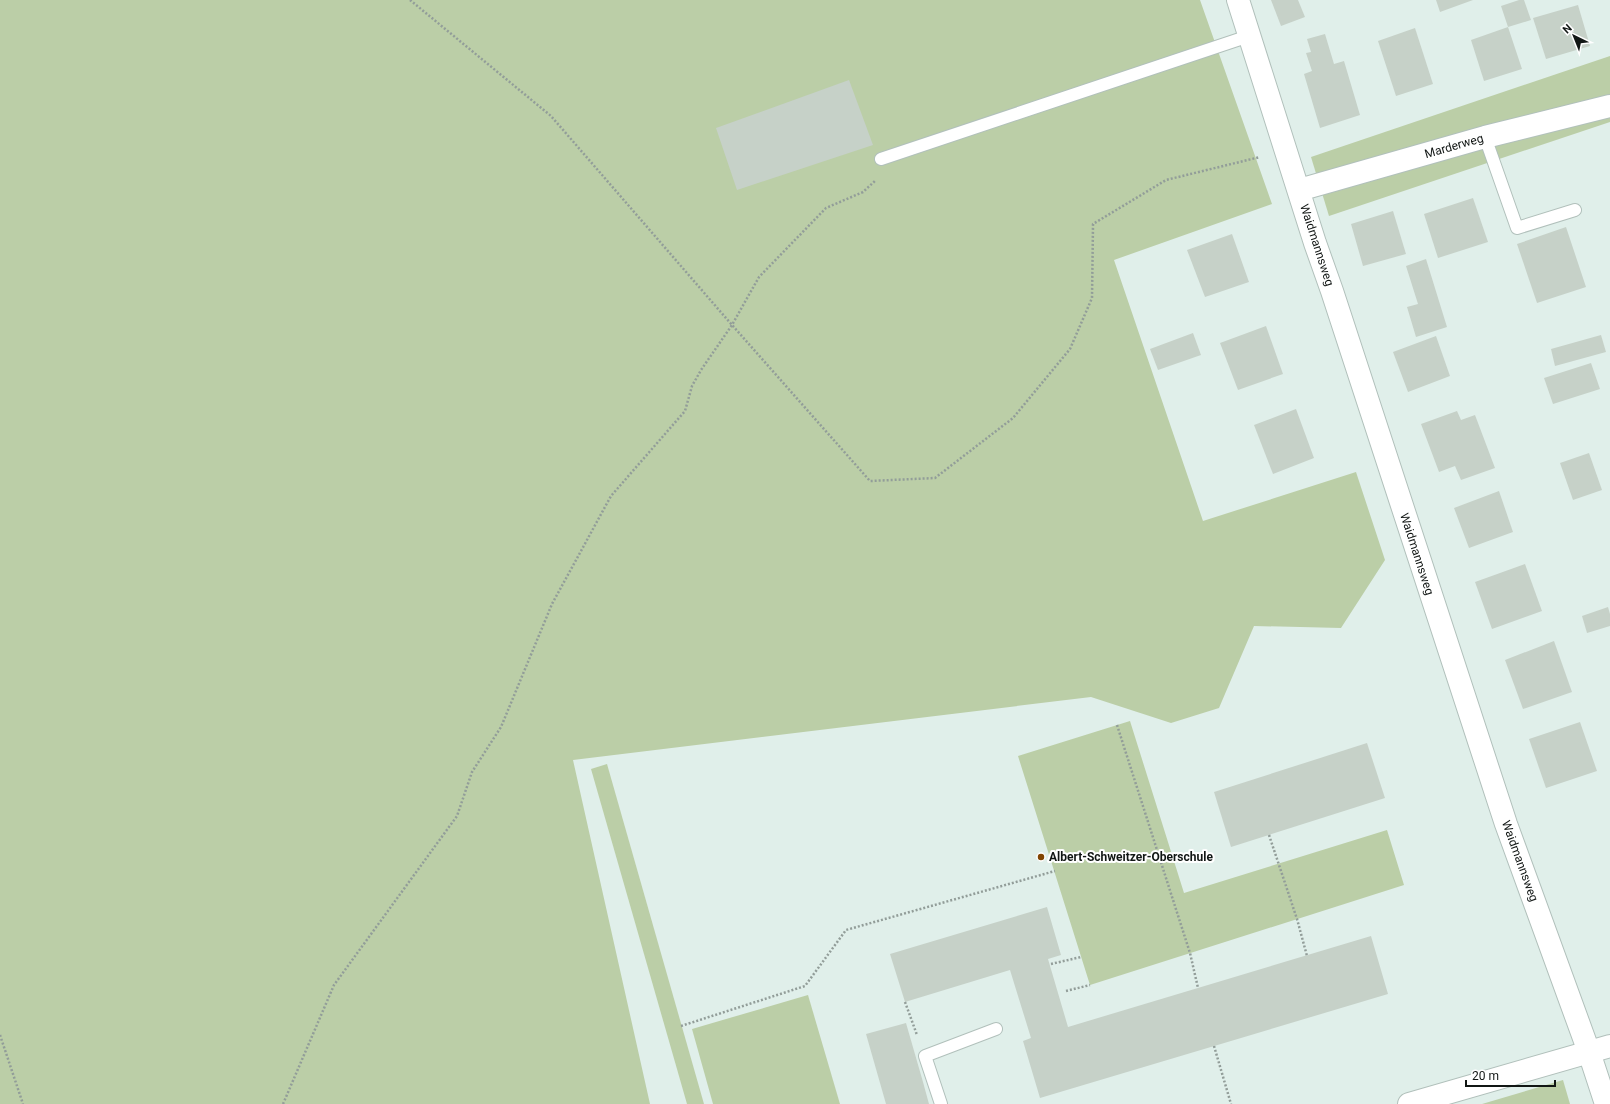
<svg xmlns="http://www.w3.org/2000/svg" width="1610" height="1104" viewBox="0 0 1610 1104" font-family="Roboto,sans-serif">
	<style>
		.green { fill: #bbcea7 }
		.building { fill: #c6d1c8 }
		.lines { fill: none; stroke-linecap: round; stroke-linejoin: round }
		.lane-casing { stroke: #b1c0bb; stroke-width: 14 }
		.street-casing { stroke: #b1c0bb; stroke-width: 24 }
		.path { stroke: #929d99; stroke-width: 2.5; stroke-dasharray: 2 2; stroke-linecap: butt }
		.lane { stroke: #fff; stroke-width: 12 }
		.street { stroke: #fff; stroke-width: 22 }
		.poi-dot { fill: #814402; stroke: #fff; stroke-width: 1.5 }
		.labels { text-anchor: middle; stroke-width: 4; stroke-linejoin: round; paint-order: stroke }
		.street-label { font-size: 12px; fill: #111614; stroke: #fff }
		.poi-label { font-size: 12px; font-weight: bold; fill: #111614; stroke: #fff; text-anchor: start }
	</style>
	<rect width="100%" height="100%" fill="#e0efea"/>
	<g class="green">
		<path d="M0 0H1200L1272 204 1114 260 1203 521 1356 472 1385 560 1341 628 1254 626 1219 708 1171 723 1091 697 573 760 650 1104H0Z"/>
		<path d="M1610 56V122L1329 216 1311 157Z"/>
		<path d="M1130 721 1184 893 1387 830 1404 885 1090 985 1018 756Z"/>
		<path d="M607 764 704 1104H687L591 769Z"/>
		<path d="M808 995 840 1104H713L692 1029Z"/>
		<path d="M1563 1080 1570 1104H1482Z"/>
	</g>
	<g class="building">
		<path d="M1271 0H1298L1305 17 1281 26Z"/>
		<path d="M1436 0H1473L1440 12Z"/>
		<path d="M1519 0H1524L1531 20 1508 27 1501 6Z"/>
		<path d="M1578 5 1590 46 1546 59 1533 18Z"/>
		<path d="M1508 27 1522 69 1484 81 1471 40Z"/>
		<path d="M1415 28 1433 84 1396 96 1378 41Z"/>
		<path d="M1325 34 1334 64 1344 61 1360 115 1320 128 1304 74 1312 71 1306 53 1311 52 1307 39Z"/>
		<path d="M849 80 873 145 737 190 716 128Z"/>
		<path d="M1473 198 1488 242 1438 258 1424 214Z"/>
		<path d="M1393 211 1406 254 1363 266 1351 224Z"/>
		<path d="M1566 227 1586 287 1537 303 1517 244Z"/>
		<path d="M1232 234 1249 282 1205 297 1187 250Z"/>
		<path d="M1426 259 1447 327 1416 337 1407 307 1418 304 1406 266Z"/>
		<path d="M1266 326 1283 374 1238 390 1220 343Z"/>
		<path d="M1193 333 1201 355 1158 370 1150 349Z"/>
		<path d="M1601 335 1606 352 1555 366 1551 349Z"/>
		<path d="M1436 336 1450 376 1408 392 1393 352Z"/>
		<path d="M1591 363 1600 389 1553 404 1544 378Z"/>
		<path d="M1296 409 1314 458 1273 474 1254 425Z"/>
		<path d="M1457 411 1461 420 1475 415 1495 468 1461 480 1455 466 1439 472 1421 424Z"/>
		<path d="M1589 453 1602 490 1573 500 1560 463Z"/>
		<path d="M1499 491 1513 532 1469 548 1454 508Z"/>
		<path d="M1525 564 1542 611 1492 629 1475 582Z"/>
		<path d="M1608 607 1610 614V626L1587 633 1582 616Z"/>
		<path d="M1554 641 1572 692 1523 709 1505 660Z"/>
		<path d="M1580 722 1597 771 1546 788 1529 739Z"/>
		<path d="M1367 743 1385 798 1231 847 1214 792Z"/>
		<path d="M1047 907 1061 955 1048 959 1068 1027 1371 936 1388 994 1040 1098 1023 1041 1031 1038 1010 970 905 1002 890 954Z"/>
		<path d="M906 1023 923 1082 929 1104H886L866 1034Z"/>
	</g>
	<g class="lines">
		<defs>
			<g id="lane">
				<path d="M1485 137 1517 228 1575 210"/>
				<path d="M881 159 1249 36"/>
				<path d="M941 1104 925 1056 996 1029"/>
			</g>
			<g id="street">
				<path d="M1238 0 1315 243 1332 291 1506 824 1589 1052 1606 1104"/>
				<path d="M1299 190 1485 137 1610 106"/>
				<path d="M1409 1104 1610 1046"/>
			</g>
		</defs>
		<use href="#lane" class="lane-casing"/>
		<use href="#street" class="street-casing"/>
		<g class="path">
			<path d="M410 0 551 116 732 325 870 481 935 478 1013 418 1070 349 1092 298 1093 224 1166 180 1260 157"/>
			<path d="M1117 725 1190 953 1198 988"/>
			<path d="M1269 835 1297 919 1307 956"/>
			<path d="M1051 964 1081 957"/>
			<path d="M1066 991 1090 985"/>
			<path d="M905 1002 917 1035"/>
			<path d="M681 1026 805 986 846 930 1055 871"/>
			<path d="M0 1035 23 1104"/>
			<path d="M1214 1046 1231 1104"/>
			<path d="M283 1104 334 985 457 816 472 772 501 727 552 604 611 496 685 411 692 386 701 370 732 325 759 277 826 208 863 192 876 180"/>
		</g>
		<use href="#lane" class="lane"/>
		<use href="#street" class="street"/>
	</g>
	<circle class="poi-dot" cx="1041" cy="857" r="4"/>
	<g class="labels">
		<g class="street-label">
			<text transform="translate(1454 146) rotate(-16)" y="4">Marderweg</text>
			<text transform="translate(1317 245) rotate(72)" y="4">Waidmannsweg</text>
			<text transform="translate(1417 554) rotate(72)" y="4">Waidmannsweg</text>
			<text transform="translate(1520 861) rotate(70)" y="4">Waidmannsweg</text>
		</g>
		<g class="poi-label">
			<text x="1049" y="861">Albert-Schweitzer-Oberschule</text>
		</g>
	</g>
	<g transform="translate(1574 36) rotate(317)" stroke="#ffffff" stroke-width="3" paint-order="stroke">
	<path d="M0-3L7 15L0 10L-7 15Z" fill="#111614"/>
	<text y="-6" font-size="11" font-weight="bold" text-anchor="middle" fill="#111614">N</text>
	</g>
	<path d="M1466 1080v6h89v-6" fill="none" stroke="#111614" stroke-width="2"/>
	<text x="1472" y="1080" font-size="12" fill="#111614" stroke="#ffffff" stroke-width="3" paint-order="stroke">20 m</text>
</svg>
